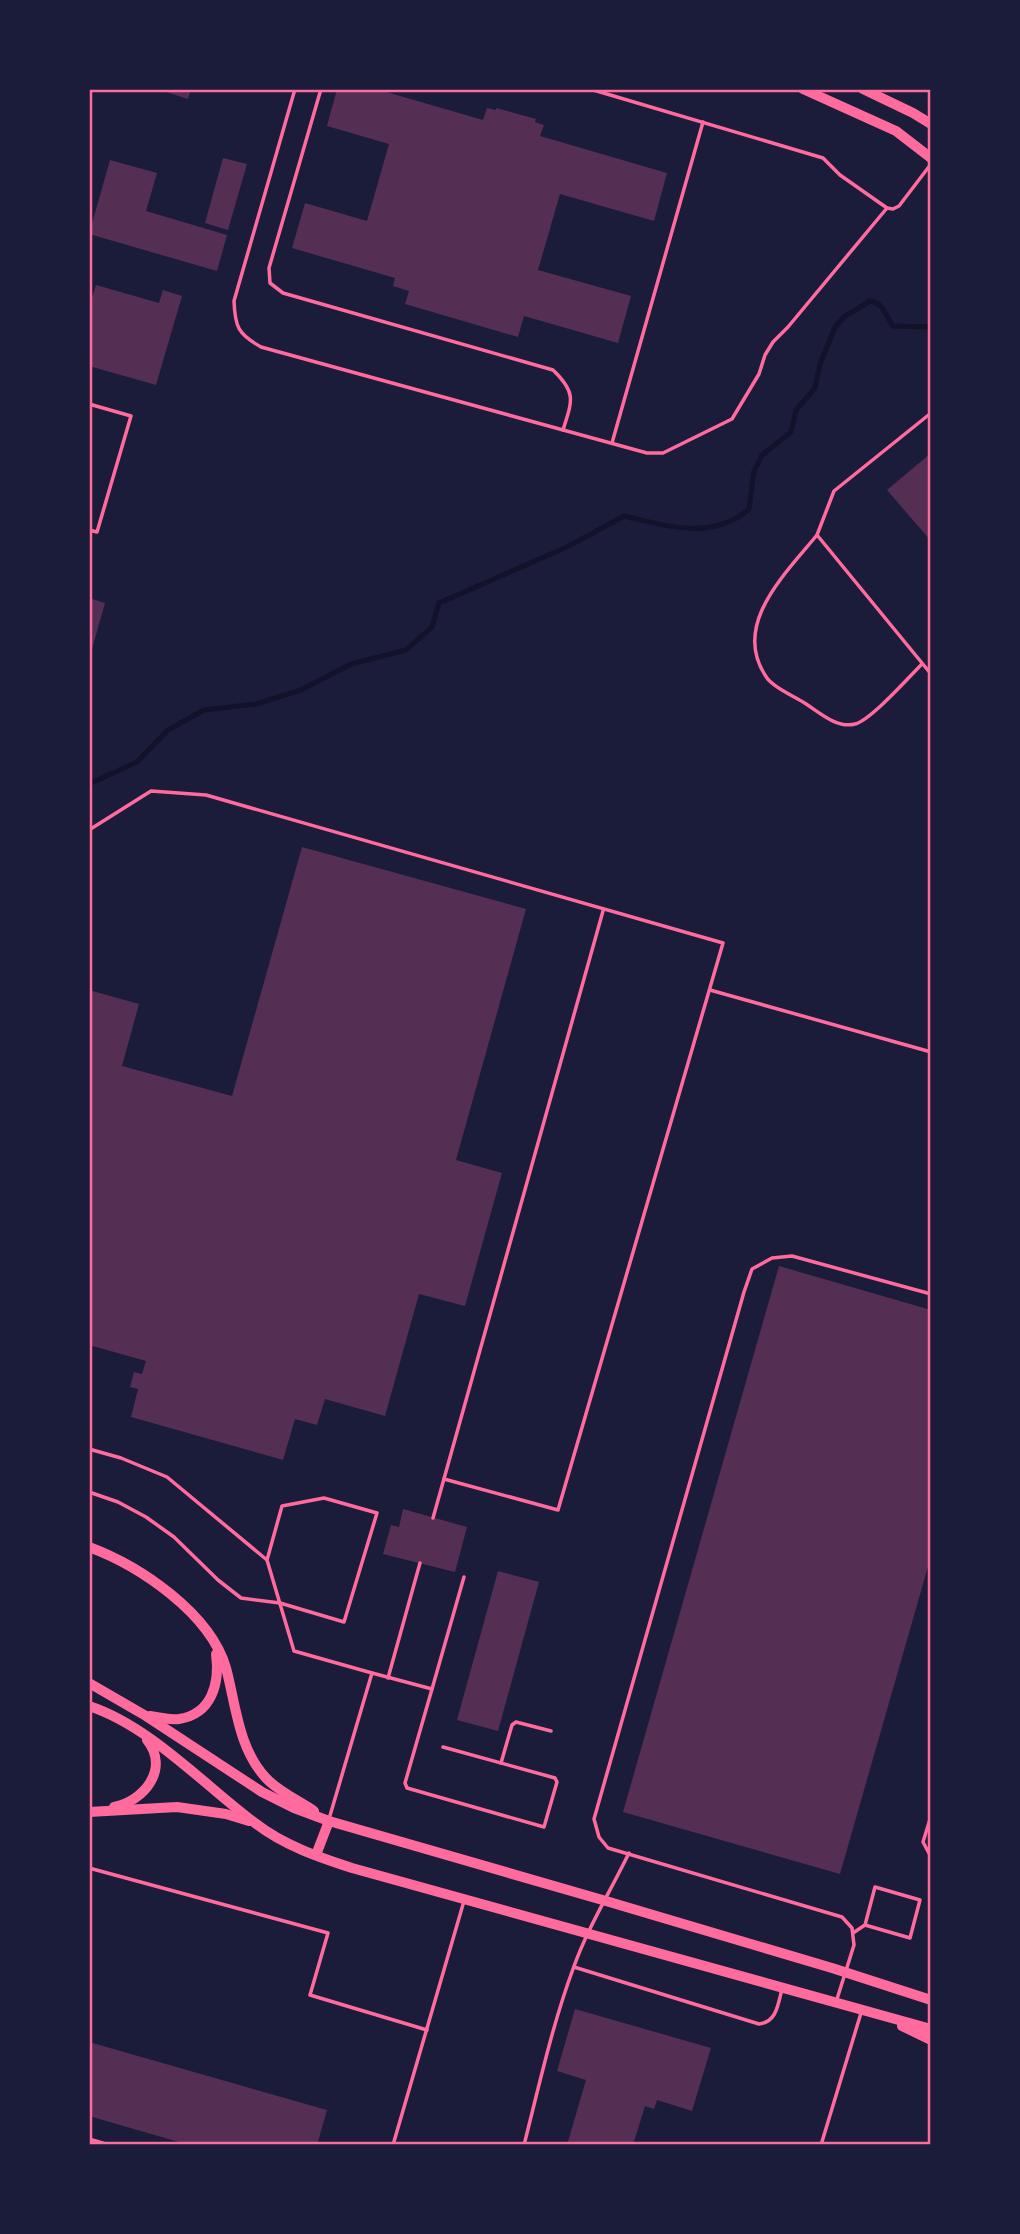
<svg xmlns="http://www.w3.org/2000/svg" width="1020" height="2234" viewBox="0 0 1020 2234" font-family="Raleway,sans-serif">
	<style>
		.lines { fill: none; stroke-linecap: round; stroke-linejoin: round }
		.stream { stroke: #12122b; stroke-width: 5 }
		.building { fill: #542f53 }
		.service { stroke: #ff6b9d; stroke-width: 3.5 }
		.tertiary { stroke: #ff6b9d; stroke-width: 10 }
		.secondary { stroke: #ff6b9d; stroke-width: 10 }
		.neatline { fill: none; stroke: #ff6b9d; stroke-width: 2.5 }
	</style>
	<rect width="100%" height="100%" fill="#1b1b3a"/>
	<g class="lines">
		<path class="stream" d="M89 784 137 762 168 730 204 710 256 704 301 690 351 664 406 650 432 627 439 603 567 547 624 516C667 526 712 541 749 509L754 471 762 455 791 432 796 410 815 388 820 364 835 327 844 317 870 301C885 304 885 316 893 326L931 327"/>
	</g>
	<g class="building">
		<path d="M157 89H191L188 99Z"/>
		<path d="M337 89H376L483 120 487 108 496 110V108L536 119 535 122 544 125 540 136 667 173 654 221 560 194 538 270 631 296 618 343 524 316 518 337 405 304 409 291 393 286 395 278 292 248 305 203 367 221 389 144 327 126Z"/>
		<path d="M223 158 247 164 228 230 205 223Z"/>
		<path d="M110 160 157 173 146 211 227 235 217 271 89 234Z"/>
		<path d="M96 285 159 303 163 290 182 296 156 385 89 366V307Z"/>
		<path d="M931 453V541L887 490Z"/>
		<path d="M89 598 105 603 90 656H89Z"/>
		<path d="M302 847 526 909 456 1160 502 1173 465 1306 419 1294 385 1416 325 1399 317 1425 295 1419 283 1460 131 1417 138 1389 130 1387 134 1372 142 1374 146 1361 89 1345V990L139 1004 122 1066 232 1096Z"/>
		<path d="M779 1266 931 1310V1556L840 1874 623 1812Z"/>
		<path d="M403 1509 467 1527 455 1572 383 1554 391 1525 399 1527Z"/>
		<path d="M498 1571 539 1582 498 1731 457 1720Z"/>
		<path d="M575 2009 711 2048 692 2111 657 2100 654 2109 645 2106 633 2145H567L586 2080 557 2071Z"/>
		<path d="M89 2042 327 2110 317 2145H189L89 2116Z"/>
	</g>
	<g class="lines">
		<g class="service">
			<path d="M295 89 234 301C235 327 238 334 261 347L647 453H663L732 419 759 374 765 355 773 342 788 327 887 208"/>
			<path d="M321 89 269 268 270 283 283 293 553 370C577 393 572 401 563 430"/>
			<path d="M590 89 823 158 840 175 887 208 893 209 899 206 931 164"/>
			<path d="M89 404 131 416 97 532 89 530"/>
			<path d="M931 413 834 491 817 535 931 674"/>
			<path d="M612 443 703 122"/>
			<path d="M817 535C785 574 730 626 767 678 774 688 792 695 803 702 818 711 836 729 855 724 871 720 909 677 922 664"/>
			<path d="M89 830 151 791 206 795 723 943 558 1510 444 1479"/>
			<path d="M710 990 931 1052"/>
			<path d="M89 1449 121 1458 167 1477 267 1560 294 1651 372 1673 329 1819"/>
			<path d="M89 1492 118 1502 146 1517 174 1537 218 1580 241 1598 280 1603 344 1622 377 1513 324 1498 282 1506 267 1560"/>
			<path d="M433 1518 603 911"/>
			<path d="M372 1673 432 1689 464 1577"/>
			<path d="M388 1678 420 1563"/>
			<path d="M432 1689 405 1783 407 1788 544 1827 557 1782 555 1778 443 1747"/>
			<path d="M501 1763 512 1725 516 1722 551 1731"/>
			<path d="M931 1816 923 1842 931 1857"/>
			<path d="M89 1868 328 1933 310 1995 427 2030"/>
			<path d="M853 1933 865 1925 910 1938 920 1900 875 1887 865 1925"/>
			<path d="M574 1967 759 2024C777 2022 778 2004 782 1989"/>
			<path d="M837 1999 854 1945 852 1928 842 1917 608 1848 599 1837 594 1819 744 1292 752 1269 772 1258 792 1256 931 1294"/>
			<path d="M89 2139 109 2145"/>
			<path d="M393 2145 464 1901"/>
			<path d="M524 2145C539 2086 552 2026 573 1969 587 1929 610 1892 629 1853"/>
			<path d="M821 2145 861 2013"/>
		</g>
		<g class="tertiary">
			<path d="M803 89 896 131 931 158"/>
			<path d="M863 89 913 113 931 124"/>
		</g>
		<g class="secondary">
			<path d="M89 1547C140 1566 210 1613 226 1668 236 1705 238 1748 266 1778 279 1792 298 1800 314 1811"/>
			<path d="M89 1683 146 1716 262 1792 294 1808 329 1821 606 1901 832 1968 931 2000"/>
			<path d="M89 1706C150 1726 204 1785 255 1823 283 1845 318 1857 352 1868L931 2029"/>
			<path d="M150 1716C160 1718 170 1720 179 1719 212 1714 220 1683 216 1654"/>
			<path d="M114 1807C144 1801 170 1769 147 1740"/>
			<path d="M89 1812 177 1807 226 1814 249 1821"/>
			<path d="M316 1855 329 1821"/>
			<path d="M902 2026 931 2040"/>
		</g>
	</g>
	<rect width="1020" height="2234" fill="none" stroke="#1b1b3a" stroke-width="182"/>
	<rect x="91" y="91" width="838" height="2052" class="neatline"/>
</svg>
